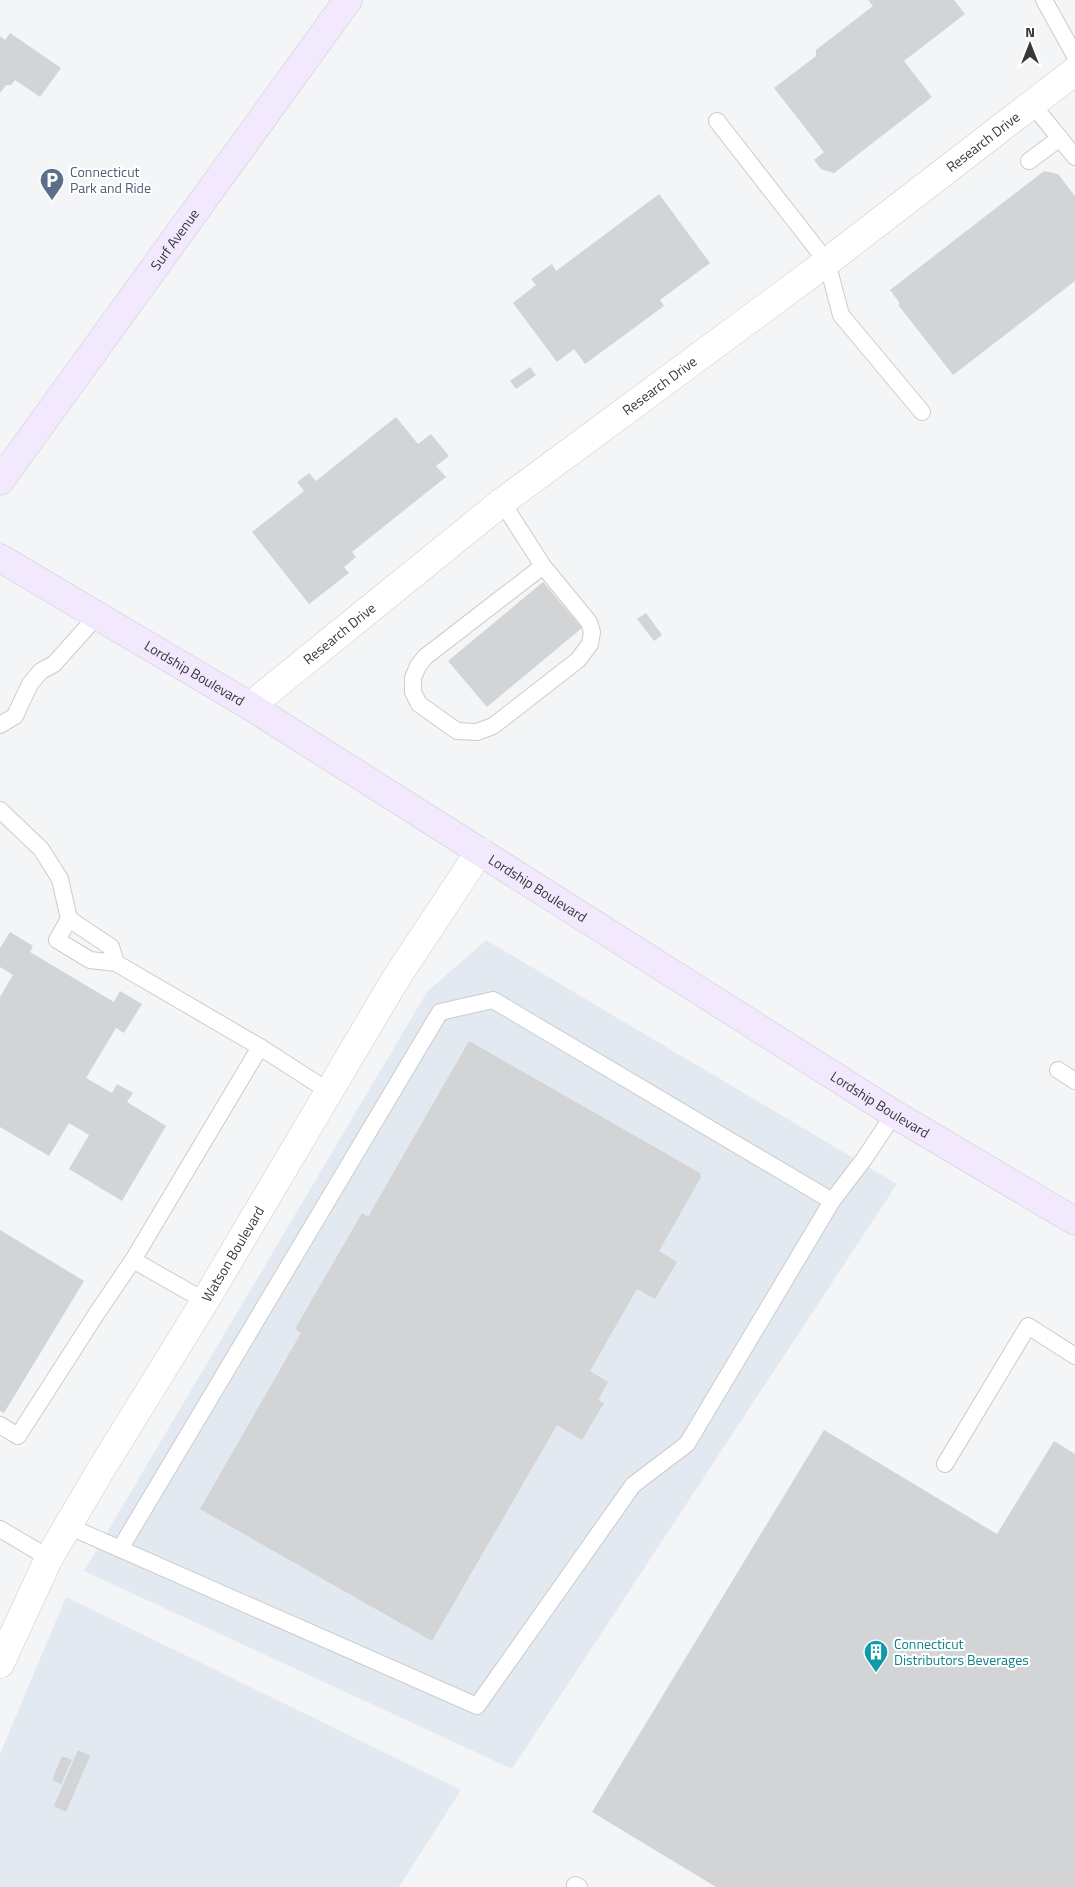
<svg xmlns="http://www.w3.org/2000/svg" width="1075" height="1887" viewBox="0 0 1075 1887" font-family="'Titillium Web',sans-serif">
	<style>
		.built { fill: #e2e9f0 }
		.building { fill: #d2d4d5 }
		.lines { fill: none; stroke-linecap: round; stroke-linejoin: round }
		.service-casing { stroke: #cbcccd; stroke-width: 18 }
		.minor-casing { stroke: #cbcccd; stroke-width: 29 }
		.secondary-casing { stroke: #cbcccd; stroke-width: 29 }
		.service { stroke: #fff; stroke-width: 16 }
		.minor { stroke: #fff; stroke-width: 28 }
		.secondary { stroke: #f2e9fe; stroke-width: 28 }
		.labels { text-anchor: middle; stroke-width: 4.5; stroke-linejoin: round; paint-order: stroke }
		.street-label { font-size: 14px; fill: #373838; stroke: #fff }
		.service-label { font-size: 14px; fill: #4e5e75; stroke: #fff; text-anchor: start }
		.culture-label { font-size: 14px; fill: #0d838f; stroke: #fff; text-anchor: start }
	</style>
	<rect width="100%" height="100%" fill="#f4f5f7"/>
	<g class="built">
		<path d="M486 940 897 1184 512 1769 84 1571 427 992Z"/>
		<path d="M66 1597 461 1790 399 1887H0V1754Z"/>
	</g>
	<g class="building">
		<path d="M868 0H954L965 14 904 61 932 97 834 173 821 169 814 160 824 152 774 88 816 56V50L873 6Z"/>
		<path d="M10 33 61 68 40 97 15 80 11 85H6L0 93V36L5 40Z"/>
		<path d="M1044 171 1058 174 1075 196V281L953 375 899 306V302L890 290Z"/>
		<path d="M659 194 710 263 660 300 664 306 585 364 574 349 557 362 513 303 536 285 531 279 552 264 556 271Z"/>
		<path d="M530 367 536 375 516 389 510 381Z"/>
		<path d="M396 417 418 444 431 434 449 456 436 466 446 477 352 552 356 557 344 567 349 573 309 604 252 532 304 491 297 482 309 473 316 481Z"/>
		<path d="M543 582 582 628 487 707 448 661Z"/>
		<path d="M646 613 662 635 654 641 637 619Z"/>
		<path d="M10 932 33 946 30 952 114 1002 120 991 142 1004 124 1033 116 1028 86 1078 112 1093 117 1084 133 1093 127 1102 166 1126 122 1201 69 1169 89 1135 69 1123 49 1156 0 1127V997L13 975 0 967V948Z"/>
		<path d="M469 1041 700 1173 701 1177 659 1251 677 1262 655 1299 637 1289 590 1371 608 1382 598 1400 604 1403 582 1440 557 1425 432 1641 200 1509 301 1333 295 1329 362 1213 368 1217Z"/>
		<path d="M0 1230 84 1281 4 1413 0 1411Z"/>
		<path d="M824 1430 997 1534 1054 1441 1075 1454V1887H716L592 1812Z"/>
		<path d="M78 1750 90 1756 66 1812 54 1806Z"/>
		<path d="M62 1756 72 1760 61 1784 52 1780Z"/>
	</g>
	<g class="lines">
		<defs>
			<g id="service">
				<path d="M1044 0 1075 56"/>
				<path d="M1032 104 1075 157"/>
				<path d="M717 121 827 262 841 315 922 412"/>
				<path d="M1029 161 1060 138"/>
				<path d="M502 502 543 566 589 622 592 632 590 644 578 660 493 726 477 732 457 731 419 704 413 692V678L418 666 425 657 543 566"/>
				<path d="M0 725 15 716 30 684 41 671 54 664 97 616"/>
				<path d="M0 810 41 849 60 879 69 919"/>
				<path d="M116 963 111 947 69 919 57 940 90 960 116 963 260 1047 330 1092"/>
				<path d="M1058 1070 1075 1081"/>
				<path d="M133 1260 205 1301"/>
				<path d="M0 1425 18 1436 97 1313 133 1260 260 1047"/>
				<path d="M945 1464 1028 1326 1075 1356"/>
				<path d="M68 1526 477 1706 633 1485 687 1444 832 1201 864 1159 894 1114"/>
				<path d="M0 1529 49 1558"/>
				<path d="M120 1549 440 1012 493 1000 832 1201"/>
				<path d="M575 1885 579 1887"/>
			</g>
			<g id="minor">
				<path id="s1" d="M250 706 502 502 827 262 1075 71"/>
				<path id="s2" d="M0 1664 49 1558 100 1471 205 1301 395 980 480 851"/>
			</g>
			<g id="secondary">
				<path id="s3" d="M0 481 348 0"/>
				<path id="s4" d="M0 558 250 706 894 1114 1075 1221"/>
			</g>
		</defs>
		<use href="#service" class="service-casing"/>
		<use href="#minor" class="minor-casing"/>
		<use href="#secondary" class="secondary-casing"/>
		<use href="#service" class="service"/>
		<use href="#minor" class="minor"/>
		<use href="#secondary" class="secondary"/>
	</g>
	<defs>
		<symbol id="parking-pin" viewBox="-11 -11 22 30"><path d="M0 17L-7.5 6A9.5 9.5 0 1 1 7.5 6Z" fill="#5c6f8a" stroke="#fff"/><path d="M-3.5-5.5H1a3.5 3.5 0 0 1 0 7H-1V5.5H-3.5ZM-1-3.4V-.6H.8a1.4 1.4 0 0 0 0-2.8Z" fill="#fff"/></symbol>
		<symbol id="building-pin" viewBox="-11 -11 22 30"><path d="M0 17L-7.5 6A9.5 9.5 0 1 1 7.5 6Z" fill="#0f9aa8" stroke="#fff"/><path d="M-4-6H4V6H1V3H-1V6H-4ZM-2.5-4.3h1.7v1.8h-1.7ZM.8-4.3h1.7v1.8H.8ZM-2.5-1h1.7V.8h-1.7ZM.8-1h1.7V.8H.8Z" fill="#fff"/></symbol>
	</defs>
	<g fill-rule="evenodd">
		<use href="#parking-pin" x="38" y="166" width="28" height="38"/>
		<use href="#building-pin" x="862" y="1638" width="28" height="38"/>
	</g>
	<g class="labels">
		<g class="street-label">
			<text dy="5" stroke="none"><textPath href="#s1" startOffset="925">Research Drive</textPath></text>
			<text dy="5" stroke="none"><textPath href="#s3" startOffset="298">Surf Avenue</textPath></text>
			<text dy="5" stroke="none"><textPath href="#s1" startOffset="520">Research Drive</textPath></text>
			<text dy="5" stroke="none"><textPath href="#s1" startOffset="115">Research Drive</textPath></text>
			<text dy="5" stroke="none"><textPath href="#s4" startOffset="226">Lordship Boulevard</textPath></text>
			<text dy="5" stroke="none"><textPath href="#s4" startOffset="631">Lordship Boulevard</textPath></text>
			<text dy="5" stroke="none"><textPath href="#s4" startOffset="1036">Lordship Boulevard</textPath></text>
			<text dy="5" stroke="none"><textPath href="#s2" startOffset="472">Watson Boulevard</textPath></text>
		</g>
		<g class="service-label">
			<text x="70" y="177">Connecticut<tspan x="70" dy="16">Park and Ride</tspan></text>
		</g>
		<g class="culture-label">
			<text x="894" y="1649">Connecticut<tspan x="894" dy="16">Distributors Beverages</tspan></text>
		</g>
	</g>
	<g transform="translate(1030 45)" stroke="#ffffff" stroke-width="4" paint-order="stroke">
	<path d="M0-4L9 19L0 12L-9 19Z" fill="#373838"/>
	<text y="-8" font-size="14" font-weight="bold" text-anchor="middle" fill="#373838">N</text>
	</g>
</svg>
